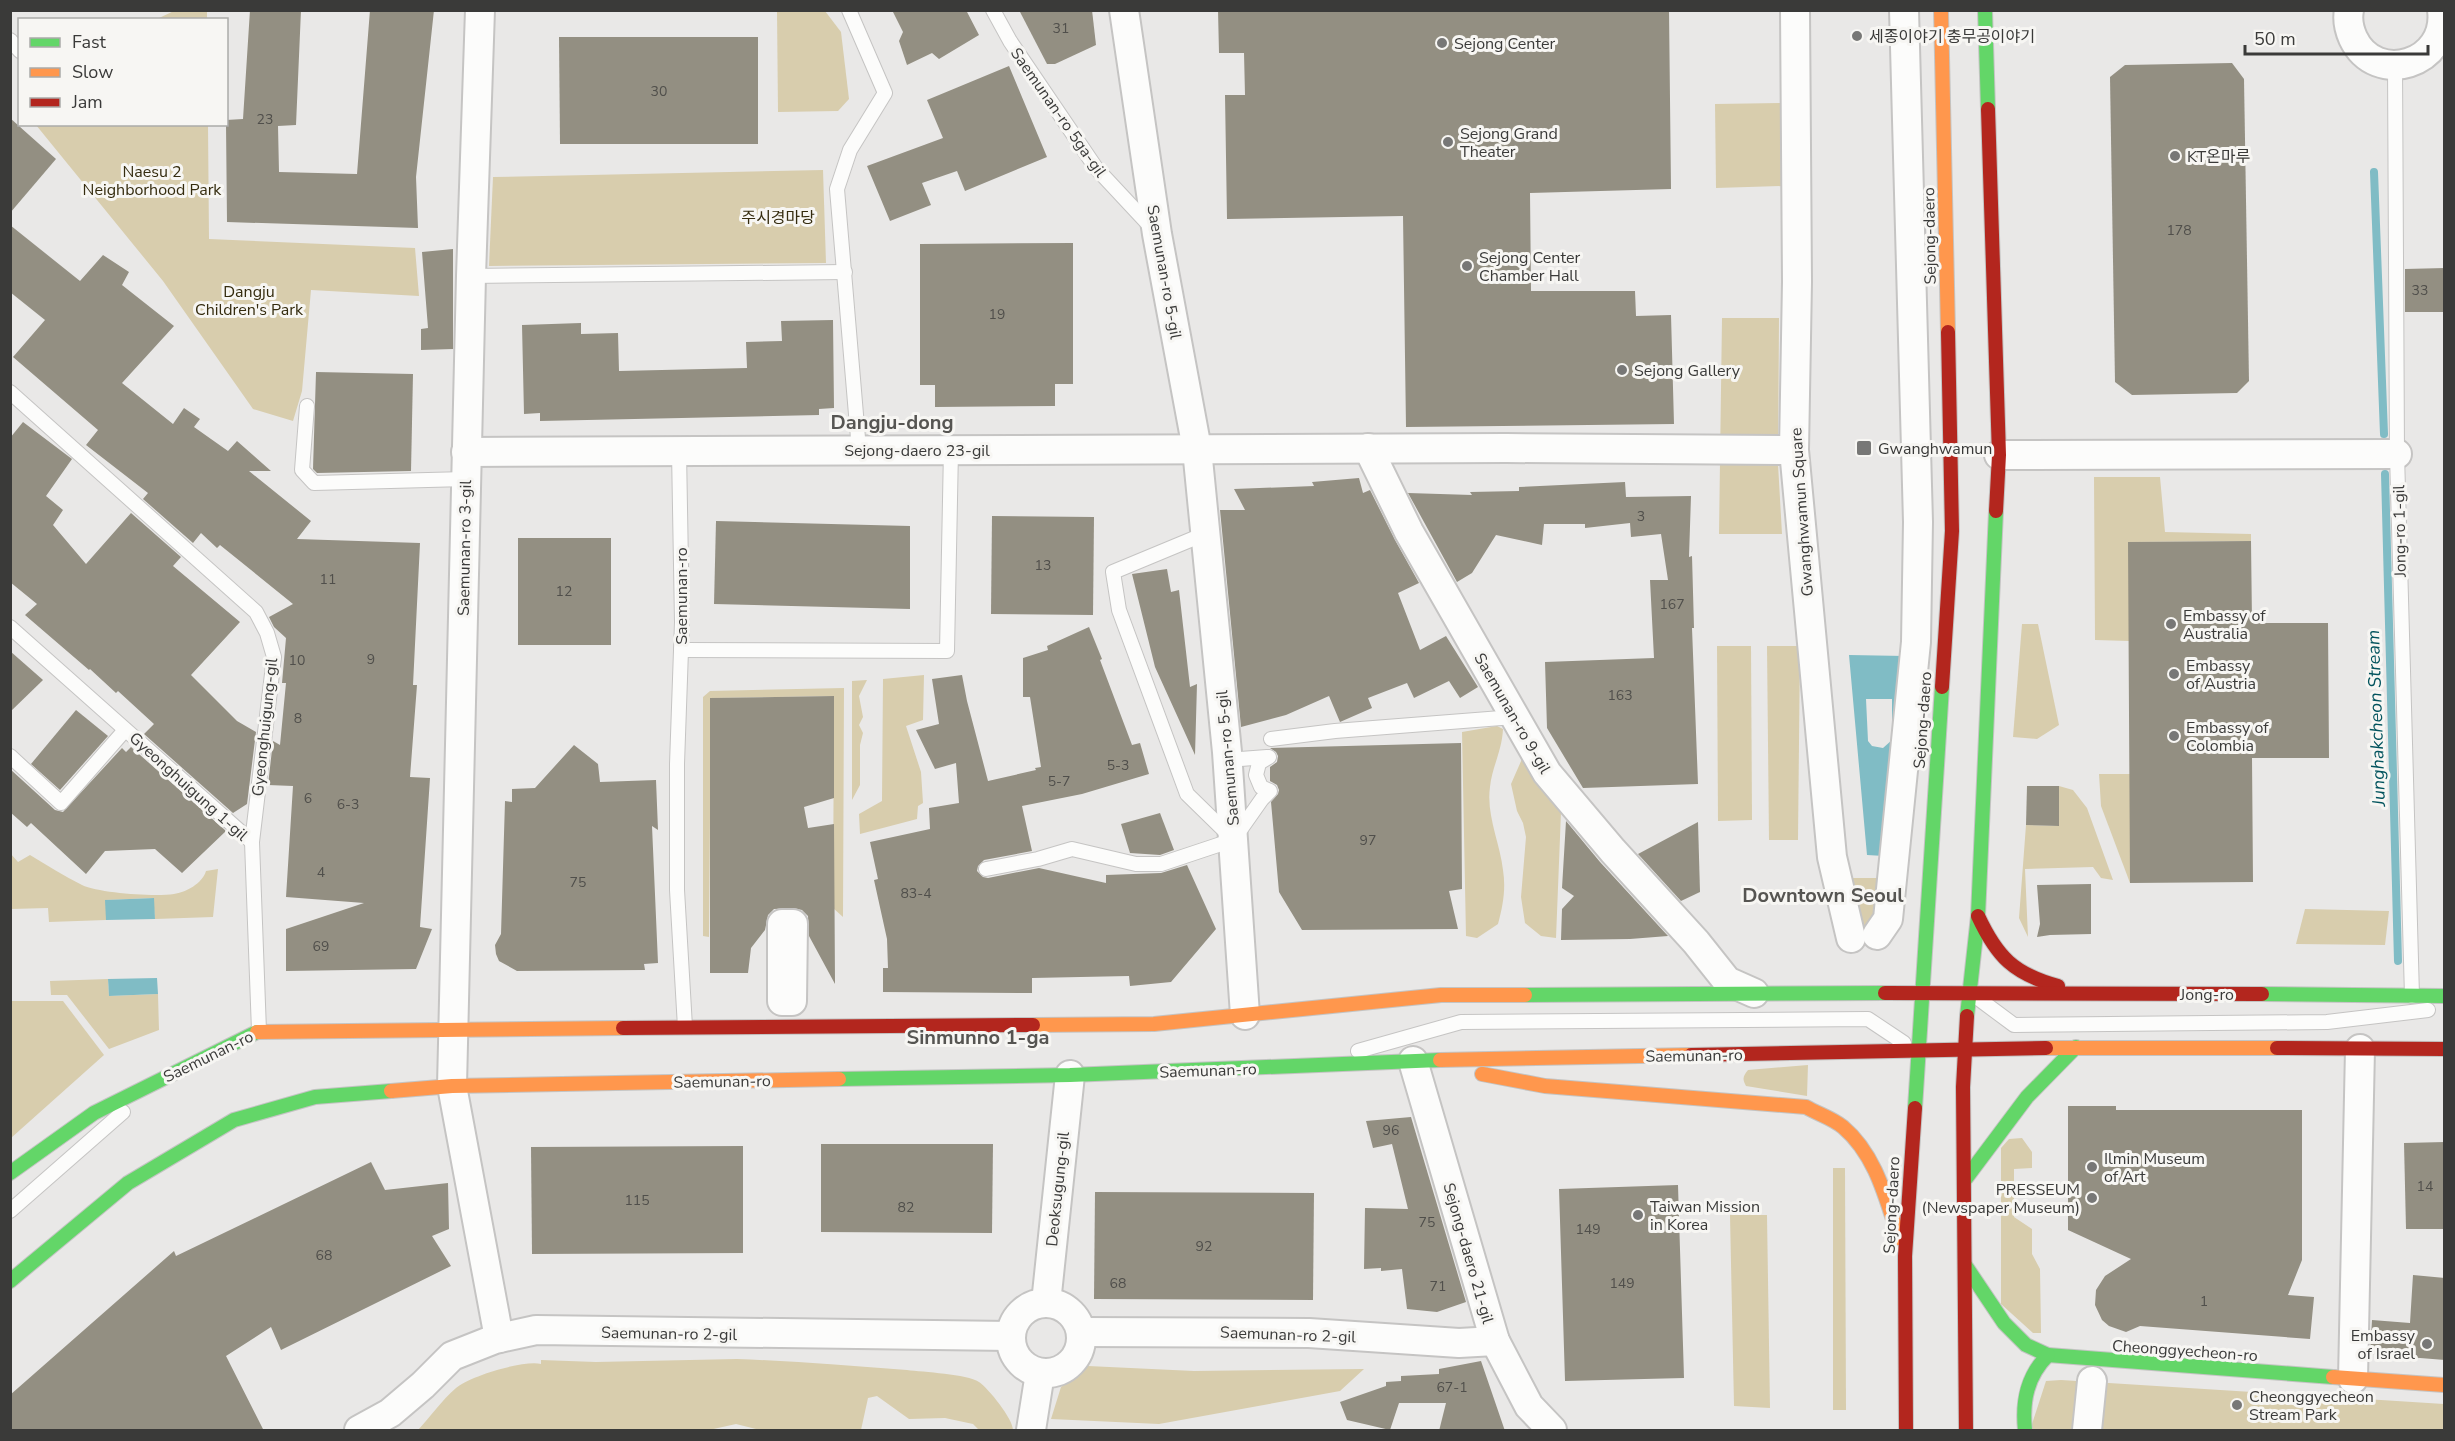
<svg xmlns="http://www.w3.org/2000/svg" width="2455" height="1441" viewBox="0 0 2455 1441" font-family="'Nunito Sans','Noto Sans KR',sans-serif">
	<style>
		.green { fill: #d8cdad }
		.water { fill: #80bcc5; fill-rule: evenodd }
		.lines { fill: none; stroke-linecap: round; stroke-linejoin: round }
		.stream { stroke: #80bcc5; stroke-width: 8 }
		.building { fill: #938f82 }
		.lane-casing { stroke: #c5c4c3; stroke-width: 16 }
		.street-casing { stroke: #c5c4c3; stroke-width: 32 }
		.fast-casing { stroke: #c4c4c3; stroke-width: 16 }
		.slow-casing { stroke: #c4c4c3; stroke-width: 16 }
		.jam-casing { stroke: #c4c4c3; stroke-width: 16 }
		.lane { stroke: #fcfcfb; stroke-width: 14 }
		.street { stroke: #fcfcfb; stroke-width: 28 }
		.fast { stroke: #63d668; stroke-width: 14 }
		.slow { stroke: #ff974d; stroke-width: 14 }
		.jam { stroke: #b3261e; stroke-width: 14 }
		.poi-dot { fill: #777776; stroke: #f7f6f3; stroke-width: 2 }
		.labels { text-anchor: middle; stroke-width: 6; stroke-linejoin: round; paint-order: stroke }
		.number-label { font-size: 14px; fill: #504f4b }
		.poi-label { font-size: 16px; fill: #3a3a39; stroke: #f7f6f3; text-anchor: start }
		.street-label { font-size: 16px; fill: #3a3a39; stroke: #f7f6f3 }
		.park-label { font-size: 16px; fill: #342b0e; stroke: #f7f6f3 }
		.water-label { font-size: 18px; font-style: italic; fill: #02535d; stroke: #f7f6f3 }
		.quarter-label { font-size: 20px; font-weight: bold; fill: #565552; stroke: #f7f6f3 }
	</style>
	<rect width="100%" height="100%" fill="#e9e8e7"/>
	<g class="green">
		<path d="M176 10 207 11V19H157Z"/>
		<path d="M777 11H825L841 32 849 99 838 111 778 112Z"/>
		<path d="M1783 103 1784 186 1716 188 1715 104Z"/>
		<path d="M36 125H208L209 239 415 248 419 296 311 290 302 391 293 421 253 409 163 281Z"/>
		<path d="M823 170 826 263 489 266 493 177Z"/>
		<path d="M1722 318H1779L1778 464 1782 534H1719Z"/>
		<path d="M2094 477H2160L2165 532 2251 534V541L2129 542V641L2095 640Z"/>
		<path d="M2022 624H2038L2059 725 2037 739 2013 737Z"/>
		<path d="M1717 646H1751L1752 820 1718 821Z"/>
		<path d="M1767 646H1800L1798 840H1769Z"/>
		<path d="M924 675 923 720 906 726 921 772 923 803 918 806 917 819 860 834 859 814 882 801 883 679Z"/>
		<path d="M867 680 859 696 863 717 859 725 863 733 860 745V785L852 800V681Z"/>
		<path d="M844 688 843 917 833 908 834 696 711 698 709 937 703 936V697L710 691Z"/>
		<path d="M1497 726 1503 729C1502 751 1492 767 1490 787 1486 815 1500 843 1503 870 1506 889 1503 905 1498 924L1477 938 1466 936 1462 732Z"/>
		<path d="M1529 743 1561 812 1556 938 1541 936 1525 923 1521 897 1526 837 1523 823 1517 811 1511 784Z"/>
		<path d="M2099 774H2130V883L2101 806Z"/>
		<path d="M2059 786 2073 790 2087 808 2113 880 2101 878 2093 867 2025 869 2028 937 2019 918 2026 825 2059 826Z"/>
		<path d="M10 853 18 862 30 855C47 865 64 876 82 885 99 893 154 897 174 894 186 892 202 884 206 871L218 869 213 917 155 919 153 898 106 900V920L49 922 48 908 11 909Z"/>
		<path d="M1852 878H1882L1878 927 1854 926Z"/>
		<path d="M2305 909 2389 911 2385 945 2296 944Z"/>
		<path d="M108 979 109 996 158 994 159 1030 109 1049 67 995H51L50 981Z"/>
		<path d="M11 1001H63L104 1055 11 1138Z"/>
		<path d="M1808 1065 1807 1096 1746 1086C1742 1079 1743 1076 1748 1070Z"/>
		<path d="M2022 1138 2032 1152V1168L2014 1169V1217L2032 1229V1254L2040 1269 2041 1333H2033L2001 1304V1148L2009 1139Z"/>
		<path d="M1833 1168H1845L1846 1410H1833Z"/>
		<path d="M1730 1215H1767L1770 1408 1734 1406Z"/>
		<path d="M737 1359C794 1361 850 1366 907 1370 923 1372 967 1374 979 1382 989 1389 1013 1419 1013 1430H979L973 1424 945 1418 909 1419 877 1396 868 1398 861 1430H760L736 1424 709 1430H418C430 1417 442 1400 456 1388 470 1376 523 1360 541 1364V1360L596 1362Z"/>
		<path d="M1088 1366 1194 1371 1364 1369 1340 1391 1159 1424 1051 1419 1061 1387Z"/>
		<path d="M2061 1380 2444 1404V1430H2030L2046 1381Z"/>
	</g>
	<g class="water">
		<path d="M1849 655 1905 656 1884 856 1867 855ZM1866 699H1892V740L1883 748 1872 746 1868 741Z"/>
		<path d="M154 898 155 919 106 920 105 900Z"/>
		<path d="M157 978 158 994 109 996 108 979Z"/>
	</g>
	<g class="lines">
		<g class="stream">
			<path d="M2374 172 2384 434"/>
			<path d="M2385 474 2398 961"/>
		</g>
	</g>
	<g class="building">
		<path d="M250 10H301L296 125 278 126 279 172 357 174 370 10H434L416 177 418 228 227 222 226 124V120L243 119Z"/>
		<path d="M892 10H966L979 35 939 59 932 53 907 65 899 41 903 32Z"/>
		<path d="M1019 10H1092L1096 45 1055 64H1047Z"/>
		<path d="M1218 10H1669L1671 189 1530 193 1531 291H1635L1636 316 1671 315 1674 424 1406 427 1403 216 1227 219 1225 95H1245L1244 53H1219Z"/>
		<path d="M559 37H758V144H560Z"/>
		<path d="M2232 63 2244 79 2249 381 2237 393 2132 395 2115 382 2110 77 2125 65Z"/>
		<path d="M1009 66 1047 157 965 191 957 171 922 183 931 205 890 221 867 166 943 138 927 100Z"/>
		<path d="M10 118 56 159 10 213Z"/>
		<path d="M10 225 80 281 103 255 129 272 122 285 174 326 122 383 173 424 184 408 200 419 194 427 228 451 237 441 271 471H249L311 521 297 539 420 543 413 685H417L410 777 430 778 420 927 432 929 416 969 286 971V929L364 903 286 897 293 786 268 785 273 741 280 745 286 683H282L286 638 274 627 269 617 293 604 220 545 217 548 201 533 193 543 143 499 148 493 86 445 98 430 13 357 45 320 10 292Z"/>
		<path d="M1073 243V384H1055V406L935 407V385H920V244Z"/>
		<path d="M453 249V349L421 350V329L428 328 422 252Z"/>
		<path d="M2445 268V312H2405V269Z"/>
		<path d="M833 320 834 408 819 409V415L540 421V413L524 414 522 325 581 323V334L618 333 619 371 747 368 746 342 782 341 781 321Z"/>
		<path d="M316 372 413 374 411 471 317 473 313 469Z"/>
		<path d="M23 422 72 459 46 496 63 510 53 525 86 564 131 513 181 557 173 566 240 622 191 675 237 721 256 732 247 804 233 813 144 734 154 724 118 691 116 693 90 669 89 670 25 615 37 604 10 582V438Z"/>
		<path d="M1359 478 1363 493 1370 490 1395 540 1419 583 1398 593 1420 650 1446 636 1478 687 1460 698 1449 681 1414 698 1407 683 1368 698 1372 708 1340 722 1329 696 1286 715 1241 727 1220 510H1245L1234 489 1314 486 1312 482Z"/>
		<path d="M1625 482 1626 497 1691 496 1689 557 1692 556 1694 628H1692L1698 784 1583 788 1547 728 1545 662 1654 658 1650 580H1668L1661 534 1631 537 1630 523 1585 528V524H1544L1542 545 1496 535 1472 573 1457 582 1408 493 1472 495 1470 492 1519 491V487Z"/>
		<path d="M992 516 1094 517 1093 615 991 614Z"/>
		<path d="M716 521 910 526V609L714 604Z"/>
		<rect x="518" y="538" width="93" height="107"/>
		<path d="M2251 541 2252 623H2328L2329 758H2252L2253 882 2130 883 2128 542Z"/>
		<path d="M1167 569 1171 592 1179 590 1190 687 1197 684 1195 755 1155 667 1132 574Z"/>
		<path d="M1089 627 1102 659 1100 660 1132 745 1140 743 1149 774 1082 794 1022 806 1032 851 984 860 978 866 977 871 983 877 988 878 1039 868 1106 883V875L1161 873 1187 865 1216 929 1171 982 1130 986 1129 976 1032 978V993L883 992V968H888L887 939 874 880 878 879 870 842 930 829 929 808 959 803 956 763 935 769 916 730 939 724 932 679 962 675 967 701 988 781 1036 770 1035 768 1041 767 1030 697H1023V658L1048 650 1047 646Z"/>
		<path d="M10 651 43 680 10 712Z"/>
		<path d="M834 696V798L804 807 808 828 834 824 835 984 809 936 808 916 802 910 793 908 774 909 768 915 765 930 751 948 748 973H710V698Z"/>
		<path d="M76 710 108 736 60 790 31 764Z"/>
		<path d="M1461 743 1462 889 1449 891 1458 929 1302 930 1279 892 1271 802 1278 794 1279 790 1277 785 1270 781V767L1277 762 1278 756 1276 752 1270 748Z"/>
		<path d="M574 745 598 764 600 782 656 780 658 830 652 826 658 963 644 964 645 970 517 971 499 961 496 954 495 945 501 934 505 801 512 802V789L535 788Z"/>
		<path d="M131 747 226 831 182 873 155 849 105 851 86 874 31 823 27 827 10 812V769L55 810 63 812 122 748 126 752Z"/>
		<path d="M2027 786H2059V826L2026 825Z"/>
		<path d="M1160 813 1174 850 1160 855 1130 853 1121 824Z"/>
		<path d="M1566 821 1600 862 1668 936 1630 939 1561 940 1562 909 1574 896 1562 888Z"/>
		<path d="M1698 822 1700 892 1681 901 1638 854Z"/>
		<path d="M2091 884V934L2050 935 2037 937 2040 924 2037 885Z"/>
		<path d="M2068 1106H2116V1110H2302V1260L2288 1295 2314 1297 2310 1339 2140 1326 2126 1332 2109 1326 2102 1320 2095 1305 2096 1290 2105 1276 2131 1259 2068 1230Z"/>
		<path d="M1411 1117 1466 1302 1437 1312 1407 1309 1402 1269 1381 1271V1268L1364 1269 1365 1208 1408 1209 1392 1144 1373 1148 1366 1121Z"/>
		<path d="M2445 1142V1229H2406L2404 1143Z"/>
		<path d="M821 1144H993L992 1233 821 1232Z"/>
		<path d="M743 1146V1253L532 1254 531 1147Z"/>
		<path d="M371 1162 385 1190 448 1183 449 1229 432 1236 451 1266 281 1350 271 1327 226 1356 264 1431H10V1395L174 1251 176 1256Z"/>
		<path d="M1678 1185 1684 1378 1565 1381 1559 1189Z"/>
		<path d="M1095 1192 1314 1193 1313 1300 1094 1299Z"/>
		<path d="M2413 1275 2445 1278V1360L2370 1354 2372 1320 2410 1323Z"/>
		<path d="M1481 1361 1505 1431H1439L1446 1403H1399L1390 1430 1347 1420 1340 1402 1386 1386V1382L1401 1381V1376L1439 1374V1369Z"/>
	</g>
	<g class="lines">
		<defs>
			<g id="lane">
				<path d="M849 10 885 93 850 150 837 189 859 450"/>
				<path d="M993 10 1010 41 1096 168 1152 228"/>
				<path d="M10 40 20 51"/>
				<path d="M2395 65 2397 454 2412 996"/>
				<path d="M471 276 845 272"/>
				<path d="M10 392 256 612 267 633 274 657 252 842 259 1031"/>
				<path d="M307 406 302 470 314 483 466 479"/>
				<path d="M679 451 682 622 677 764V890L685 1027"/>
				<path d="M1207 533 1113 572 1119 610 1187 794 1230 836"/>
				<path d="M10 627 252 842"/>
				<path d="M681 650 947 651 951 450"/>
				<path d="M1271 739 1335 731 1514 717"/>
				<path d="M10 756 61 803 125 730"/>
				<path d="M1227 760 1267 757"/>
				<path d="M1236 836 1262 799 1270 791 1261 787 1256 775 1259 763 1269 757"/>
				<path d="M986 869 1038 859 1072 849 1136 864H1161L1233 840"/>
				<path d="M1979 999 2014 1025 2327 1022 2428 1010"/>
				<path d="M1358 1051 1461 1022 1868 1019 1904 1043"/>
				<path d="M10 1211 123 1112"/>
			</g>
			<g id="street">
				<path d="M480 10 471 276 452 1086 499 1338"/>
				<path d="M1124 10 1157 234 1197 449 1227 752 1245 1015"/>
				<path d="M1795 10 1797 282 1794 450 1832 857 1851 938"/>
				<path d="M2349 10C2347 20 2349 29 2353 38 2376 87 2449 64 2442 10"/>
				<path d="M1368 448 1409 532 1547 773 1613 851 1696 942 1727 981 1754 993"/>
				<path d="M466 452 1506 448 1794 450"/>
				<path d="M1999 455 2397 454"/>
				<path d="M782 924H793L792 1001H782Z"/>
				<path d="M1877 935 1888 919 1916 642 1918 522 1904 10"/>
				<path d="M1413 1061 1495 1341 1529 1406 1552 1430"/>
				<circle cx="1046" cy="1338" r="35"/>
				<path d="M1046 1303 1070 1075"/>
				<path d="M1081 1332 1309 1333 1459 1343 1495 1341"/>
				<path d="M2353 1379 2360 1049"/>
				<path d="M359 1430 390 1413 423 1385 452 1356 495 1339 536 1330 1010 1336"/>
				<path d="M1031 1430 1040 1373"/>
				<path d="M2087 1430 2092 1381"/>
			</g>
			<g id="fast">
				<path d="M1985 10 1988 109"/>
				<path d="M2262 994 2444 996"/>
				<path d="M1525 995 1885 993"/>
				<path d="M1967 1016 1978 916 1996 511"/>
				<path d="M839 1079 1070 1075 1440 1060"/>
				<path d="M1915 1108 1942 687"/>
				<path d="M10 1173 94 1113 257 1032"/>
				<path d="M1964 1181 2027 1097 2076 1047"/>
				<path d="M1965 1265 2004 1323 2026 1345 2048 1355 2333 1377"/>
				<path d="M10 1281 128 1183 234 1120 315 1097 391 1091"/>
				<path d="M2025 1430C2022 1401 2027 1376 2048 1355"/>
			</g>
			<g id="slow">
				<path d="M1941 10 1948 332"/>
				<path d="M1033 1025 1154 1024 1441 995H1525"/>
				<path d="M257 1032 623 1028"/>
				<path d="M2046 1048H2277"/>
				<path d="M1440 1060 1691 1055"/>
				<path d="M1482 1074 1545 1086 1806 1107C1818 1114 1832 1118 1843 1127 1876 1155 1886 1199 1899 1238"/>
				<path d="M391 1091 452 1086 839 1079"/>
				<path d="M2333 1377 2444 1385"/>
			</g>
			<g id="jam">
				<path d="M1988 109 1999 455 1996 511"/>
				<path d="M1942 687 1952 531 1948 332"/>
				<path d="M1978 916C1997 957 2014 974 2058 986"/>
				<path d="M1885 993 2262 994"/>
				<path d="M623 1028 1033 1025"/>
				<path d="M2277 1048 2444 1049"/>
				<path d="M1691 1055 2046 1048"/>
				<path d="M1906 1430 1905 1256 1915 1108"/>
				<path d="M1966 1430 1963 1087 1967 1016"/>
			</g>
		</defs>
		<use href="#lane" class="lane-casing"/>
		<use href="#street" class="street-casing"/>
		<use href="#fast" class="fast-casing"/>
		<use href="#slow" class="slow-casing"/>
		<use href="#jam" class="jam-casing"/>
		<use href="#lane" class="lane"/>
		<use href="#street" class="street"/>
		<use href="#fast" class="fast"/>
		<use href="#slow" class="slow"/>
		<use href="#jam" class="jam"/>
	</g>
	<g class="poi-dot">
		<circle cx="1857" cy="36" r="6"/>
		<circle cx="1442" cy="43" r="6"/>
		<circle cx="1448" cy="142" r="6"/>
		<circle cx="2175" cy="156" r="6"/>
		<circle cx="1467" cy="266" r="6"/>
		<circle cx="1622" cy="370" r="6"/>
		<rect x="1856" y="440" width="16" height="16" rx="3"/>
		<circle cx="2171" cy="624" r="6"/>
		<circle cx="2174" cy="674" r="6"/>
		<circle cx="2174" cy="736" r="6"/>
		<circle cx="2092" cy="1167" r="6"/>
		<circle cx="2092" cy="1198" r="6"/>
		<circle cx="1638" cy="1215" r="6"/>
		<circle cx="2427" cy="1344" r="6"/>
		<circle cx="2237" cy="1405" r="6"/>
	</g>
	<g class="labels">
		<g class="number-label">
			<text x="1061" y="33">31</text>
			<text x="659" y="96">30</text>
			<text x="265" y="124">23</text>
			<text x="2179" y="235">178</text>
			<text x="2420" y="295">33</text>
			<text x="997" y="319">19</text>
			<text x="1641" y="521">3</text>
			<text x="1043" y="570">13</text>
			<text x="328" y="584">11</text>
			<text x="564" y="596">12</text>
			<text x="1672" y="609">167</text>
			<text x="371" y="664">9</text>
			<text x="297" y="665">10</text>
			<text x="1620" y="700">163</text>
			<text x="298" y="723">8</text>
			<text x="1118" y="770">5-3</text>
			<text x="1059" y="786">5-7</text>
			<text x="308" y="803">6</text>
			<text x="348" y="809">6-3</text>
			<text x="1368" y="845">97</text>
			<text x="321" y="877">4</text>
			<text x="578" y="887">75</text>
			<text x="916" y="898">83-4</text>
			<text x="321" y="951">69</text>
			<text x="1391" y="1135">96</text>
			<text x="2425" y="1191">14</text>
			<text x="637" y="1205">115</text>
			<text x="906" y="1212">82</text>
			<text x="1427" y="1227">75</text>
			<text x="1588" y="1234">149</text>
			<text x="1204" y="1251">92</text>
			<text x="324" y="1260">68</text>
			<text x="1118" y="1288">68</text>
			<text x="1622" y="1288">149</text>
			<text x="1438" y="1291">71</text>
			<text x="2204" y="1306">1</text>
			<text x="1452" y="1392">67-1</text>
		</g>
		<g class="poi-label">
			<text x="1869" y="42">세종이야기 충무공이야기</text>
			<text x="1454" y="49">Sejong Center</text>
			<text x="1460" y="139">Sejong Grand<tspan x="1460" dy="18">Theater</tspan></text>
			<text x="2187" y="162">KT온마루</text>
			<text x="1479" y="263">Sejong Center<tspan x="1479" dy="18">Chamber Hall</tspan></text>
			<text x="1634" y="376">Sejong Gallery</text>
			<text x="1878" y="454">Gwanghwamun</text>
			<text x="2183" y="621">Embassy of<tspan x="2183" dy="18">Australia</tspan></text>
			<text x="2186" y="671">Embassy<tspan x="2186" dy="18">of Austria</tspan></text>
			<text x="2186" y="733">Embassy of<tspan x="2186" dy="18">Colombia</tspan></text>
			<text x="2104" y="1164">Ilmin Museum<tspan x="2104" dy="18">of Art</tspan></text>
			<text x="2080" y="1195" text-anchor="end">PRESSEUM<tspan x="2080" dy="18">(Newspaper Museum)</tspan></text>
			<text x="1650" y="1212">Taiwan Mission<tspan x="1650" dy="18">in Korea</tspan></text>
			<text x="2415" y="1341" text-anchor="end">Embassy<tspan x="2415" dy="18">of Israel</tspan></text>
			<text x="2249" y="1402">Cheonggyecheon<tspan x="2249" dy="18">Stream Park</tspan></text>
		</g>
		<g class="street-label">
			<text transform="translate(1059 112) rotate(55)" y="6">Saemunan-ro 5ga-gil</text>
			<text transform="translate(1929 236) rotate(-91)" y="6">Sejong-daero</text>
			<text transform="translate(1165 272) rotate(80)" y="6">Saemunan-ro 5-gil</text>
			<text x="917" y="456">Sejong-daero 23-gil</text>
			<text transform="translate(1801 512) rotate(-94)" y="6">Gwanghwamun Square</text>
			<text transform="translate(2399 531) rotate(-91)" y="6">Jong-ro 1-gil</text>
			<text transform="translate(464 548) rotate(-89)" y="6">Saemunan-ro 3-gil</text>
			<text transform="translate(681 596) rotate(-90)" y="6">Saemunan-ro</text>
			<text transform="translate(1513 713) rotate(60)" y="6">Saemunan-ro 9-gil</text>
			<text transform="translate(1922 720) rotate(-86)" y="6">Sejong-daero</text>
			<text transform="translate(264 727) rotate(-84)" y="6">Gyeonghuigung-gil</text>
			<text transform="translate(1227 758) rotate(-95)" y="6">Saemunan-ro 5-gil</text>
			<text transform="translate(189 786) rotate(42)" y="6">Gyeonghuigung 1-gil</text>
			<text x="2207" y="1000">Jong-ro</text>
			<text transform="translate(1694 1055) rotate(-1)" y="6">Saemunan-ro</text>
			<text transform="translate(208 1056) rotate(-26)" y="6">Saemunan-ro</text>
			<text transform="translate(1208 1070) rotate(-2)" y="6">Saemunan-ro</text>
			<text transform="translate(722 1081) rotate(-1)" y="6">Saemunan-ro</text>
			<text transform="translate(1057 1189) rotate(-84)" y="6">Deoksugung-gil</text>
			<text transform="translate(1891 1205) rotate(-87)" y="6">Sejong-daero</text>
			<text transform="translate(1469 1253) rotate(74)" y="6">Sejong-daero 21-gil</text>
			<text transform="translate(669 1333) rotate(1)" y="6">Saemunan-ro 2-gil</text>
			<text transform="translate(1288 1334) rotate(2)" y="6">Saemunan-ro 2-gil</text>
			<text transform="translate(2185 1350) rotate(4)" y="6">Cheonggyecheon-ro</text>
		</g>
		<g class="park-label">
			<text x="152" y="177">Naesu 2<tspan x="152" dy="18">Neighborhood Park</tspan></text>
			<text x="778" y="223">주시경마당</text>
			<text x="249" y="297">Dangju<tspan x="249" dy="18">Children's Park</tspan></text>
		</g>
		<g class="water-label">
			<text transform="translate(2376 718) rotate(-92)" y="6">Junghakcheon Stream</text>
		</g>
		<g class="quarter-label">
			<text x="892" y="429">Dangju-dong</text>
			<text x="1823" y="902">Downtown Seoul</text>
			<text x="978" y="1044">Sinmunno 1-ga</text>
		</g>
	</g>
	<rect width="2455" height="1441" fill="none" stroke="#3a3a39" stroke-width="24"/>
	<rect x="18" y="18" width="210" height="108" fill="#f7f6f3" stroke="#ababa9" stroke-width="1.5"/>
	<rect x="30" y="38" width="30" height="9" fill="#63d668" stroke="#ababa9" stroke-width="1.5"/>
	<text x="72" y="48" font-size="18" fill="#3a3a39">Fast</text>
	<rect x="30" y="68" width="30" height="9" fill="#ff974d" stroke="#ababa9" stroke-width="1.5"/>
	<text x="72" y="78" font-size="18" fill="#3a3a39">Slow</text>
	<rect x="30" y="98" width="30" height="9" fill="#b3261e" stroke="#ababa9" stroke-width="1.5"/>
	<text x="72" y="108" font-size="18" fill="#3a3a39">Jam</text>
	<path d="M2245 45v9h183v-9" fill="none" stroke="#3a3a39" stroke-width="3"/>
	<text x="2254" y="45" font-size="18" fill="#3a3a39" stroke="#f7f6f3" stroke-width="4.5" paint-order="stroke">50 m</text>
</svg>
